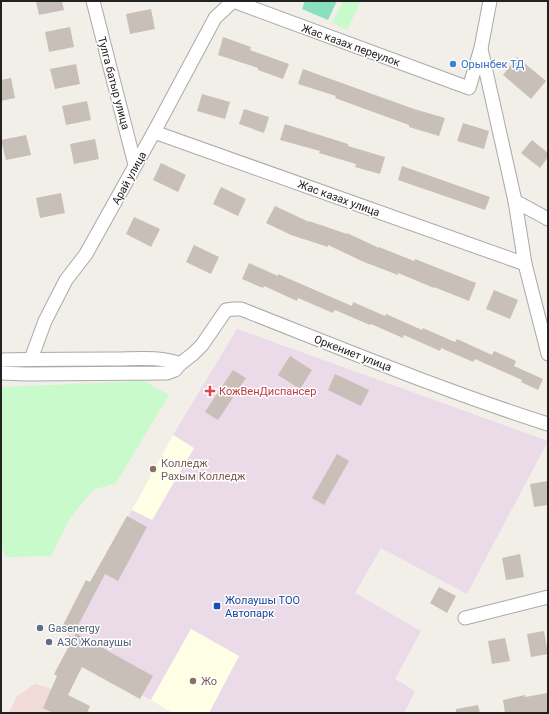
<svg xmlns="http://www.w3.org/2000/svg" width="549" height="714" viewBox="0 0 549 714" font-family="Roboto,sans-serif">
	<style>
		.commercial { fill: #f2dad9 }
		.industrial { fill: #ebdbe8 }
		.education { fill: #ffffe5 }
		.park { fill: #c8facc }
		.pitch { fill: #88e0be }
		.building { fill: #c7bfb8 }
		.lines { fill: none; stroke-linecap: round; stroke-linejoin: round }
		.minor-casing { stroke: #a9a9a9; stroke-width: 15 }
		.minor { stroke: #fff; stroke-width: 13 }
		.shop-dot { fill: #3f7fe0; stroke: #fff; stroke-width: 1.5 }
		.health-dot { fill: #e0444e; stroke: #fff; stroke-width: 1.5 }
		.education-dot { fill: #8d6e63; stroke: #fff; stroke-width: 1.5 }
		.transit-dot { fill: #1a4fb4; stroke: #fff; stroke-width: 1.5 }
		.service-dot { fill: #5c6f8a; stroke: #fff; stroke-width: 1.5 }
		.labels { text-anchor: middle; stroke-width: 3; stroke-linejoin: round; paint-order: stroke }
		.street-label { font-size: 11px; fill: #222; stroke: #fff }
		.shop-label { font-size: 11px; fill: #366cbe; stroke: #fff; text-anchor: start }
		.health-label { font-size: 11px; fill: #be3a42; stroke: #fff; text-anchor: start }
		.education-label { font-size: 11px; fill: #785e54; stroke: #fff; text-anchor: start }
		.transit-label { font-size: 11px; fill: #164399; stroke: #fff; text-anchor: start }
		.service-label { font-size: 11px; fill: #4e5e75; stroke: #fff; text-anchor: start }
	</style>
	<rect width="100%" height="100%" fill="#f2efe9"/>
	<path class="commercial" d="M35 684 49 688 92 713H9L17 696Z"/>
	<path class="industrial" d="M237 329 548 441 467 594 381 548 355 593 421 631 395 679 415 691 404 713H209L238 656 191 629 151 700 74 658 67 632 132 510 152 520 193 448 173 435Z"/>
	<g class="education">
		<path d="M173 435 194 448 152 520 132 510Z"/>
		<path d="M191 629 239 656 209 713H173L151 700Z"/>
	</g>
	<g class="park">
		<path d="M343 1H361L347 30 332 23Z"/>
		<path d="M144 381 169 395 116 483 93 490 70 518 51 556 5 557 1 543V387Z"/>
	</g>
	<path class="pitch" d="M305 1H337L328 20 302 9Z"/>
	<g class="building">
		<path d="M36 1H62L64 10 39 15Z"/>
		<path d="M151 9 155 29 130 34 126 14Z"/>
		<path d="M70 27 74 47 49 52 45 32Z"/>
		<path d="M223 37 251 47 250 50 289 64 283 79 258 70V68L218 55Z"/>
		<path d="M517 57 546 81 531 99 503 75Z"/>
		<path d="M76 64 80 84 55 89 50 69Z"/>
		<path d="M303 69 414 109 445 118 439 136 409 127V125L335 98 336 96 298 84Z"/>
		<path d="M11 78 15 98 1 101V80Z"/>
		<path d="M202 94 230 102 225 119 197 111Z"/>
		<path d="M87 101 91 120 66 125 62 106Z"/>
		<path d="M244 109 269 117 264 133 239 124Z"/>
		<path d="M463 123 489 131 484 149 457 141Z"/>
		<path d="M285 124 348 144V146L385 157 380 174 355 167 356 164 319 153 320 151 280 140Z"/>
		<path d="M26 135 31 155 6 160 1 140Z"/>
		<path d="M95 139 99 159 74 164 70 144Z"/>
		<path d="M532 140 548 153V157L540 168 521 153Z"/>
		<path d="M161 163 186 175 178 192 153 180Z"/>
		<path d="M402 166 490 197 485 210 398 180Z"/>
		<path d="M221 187 246 199 238 216 213 204Z"/>
		<path d="M61 193 65 213 40 218 36 198Z"/>
		<path d="M275 206 309 222V221L347 234V233L379 248V247L414 261 415 259 476 283 469 301 434 287V288L398 273V275L364 262 328 245V247L291 235 266 223Z"/>
		<path d="M134 217 160 229 151 247 126 234Z"/>
		<path d="M194 245 219 257 211 274 186 262Z"/>
		<path d="M249 263 278 276V274L352 306 353 302 385 316 386 314 422 330 423 328 455 342 457 339 492 355 494 351 516 361 514 366 543 379 538 390 521 382 522 380 475 359 473 362 441 348 440 351 404 335 403 338 371 324 370 325 335 310 333 313 298 298 297 301 264 286 263 288 242 279Z"/>
		<path d="M494 290 518 300 510 319 486 309Z"/>
		<path d="M290 356 312 370 300 389 278 375Z"/>
		<path d="M233 370 246 378 218 420 205 412Z"/>
		<path d="M335 374 369 390 361 406 328 390Z"/>
		<path d="M337 454 349 461 324 505 312 498Z"/>
		<path d="M548 481V505L534 507 530 484Z"/>
		<path d="M127 516 147 527 118 581 105 574 74 633 62 627 86 580 90 582Z"/>
		<path d="M520 554 524 577 506 580 502 558Z"/>
		<path d="M439 587 456 596 447 613 430 603Z"/>
		<path d="M544 631 548 654 531 657 527 634Z"/>
		<path d="M76 633 153 676 140 699 82 667 68 695 90 706 87 713H53L43 708 57 676 54 674Z"/>
		<path d="M505 638 510 661 492 664 488 641Z"/>
		<path d="M548 693V713H505L503 700 525 695V697Z"/>
		<path d="M478 705 480 713H456V709Z"/>
	</g>
	<g class="lines">
		<defs>
			<g id="minor">
				<path d="M93 1 135 165"/>
				<path d="M233 1 469 88 481 48 490 1"/>
				<path d="M481 49 515 201 525 264 548 354"/>
				<path d="M154 132 525 264"/>
				<path d="M515 201 548 219"/>
				<path d="M31 359 45 321 66 280 86 254 154 132 215 18 233 1"/>
				<path d="M1 360C39 359 77 359 115 359 136 359 160 356 180 364"/>
				<path d="M1 373 25 374 167 373 175 370 180 364 193 354 202 345 226 310 234 309H241C343 349 444 391 548 424"/>
				<path d="M465 618 548 597"/>
			</g>
		</defs>
		<use href="#minor" class="minor-casing"/>
		<use href="#minor" class="minor"/>
	</g>
	<circle class="shop-dot" cx="453" cy="64" r="4"/>
	<path class="health-dot" d="M208 385h4v4h4v4h-4v4h-4v-4h-4v-4h4z"/>
	<g class="education-dot">
		<circle cx="153" cy="469" r="4"/>
		<circle cx="193" cy="681" r="4"/>
	</g>
	<rect class="transit-dot" x="213" y="602" width="8" height="8" rx="2"/>
	<g class="service-dot">
		<circle cx="40" cy="628" r="4"/>
		<circle cx="49" cy="642" r="4"/>
	</g>
	<g class="labels">
		<g class="street-label">
			<text transform="translate(351 45) rotate(20)" y="4">Жас казах переулок</text>
			<text transform="translate(114 83) rotate(75)" y="4">Тулга батыр улица</text>
			<text transform="translate(129 178) rotate(-61)" y="4">Арай улица</text>
			<text transform="translate(339 198) rotate(20)" y="4">Жас казах улица</text>
			<text transform="translate(353 353) rotate(21)" y="4">Оркениет улица</text>
		</g>
		<g class="shop-label">
			<text x="461" y="68">Орынбек ТД</text>
		</g>
		<g class="health-label">
			<text x="219" y="395">КожВенДиспансер</text>
		</g>
		<g class="education-label">
			<text x="161" y="467">Колледж<tspan x="161" dy="13">Рахым Колледж</tspan></text>
			<text x="201" y="685">Жо</text>
		</g>
		<g class="transit-label">
			<text x="225" y="604">Жолаушы ТОО<tspan x="225" dy="13">Автопарк</tspan></text>
		</g>
		<g class="service-label">
			<text x="48" y="632">Gasenergy</text>
			<text x="57" y="646">АЗС Жолаушы</text>
		</g>
	</g>
	<rect width="549" height="714" fill="none" stroke="#222222" stroke-width="4"/>
</svg>
